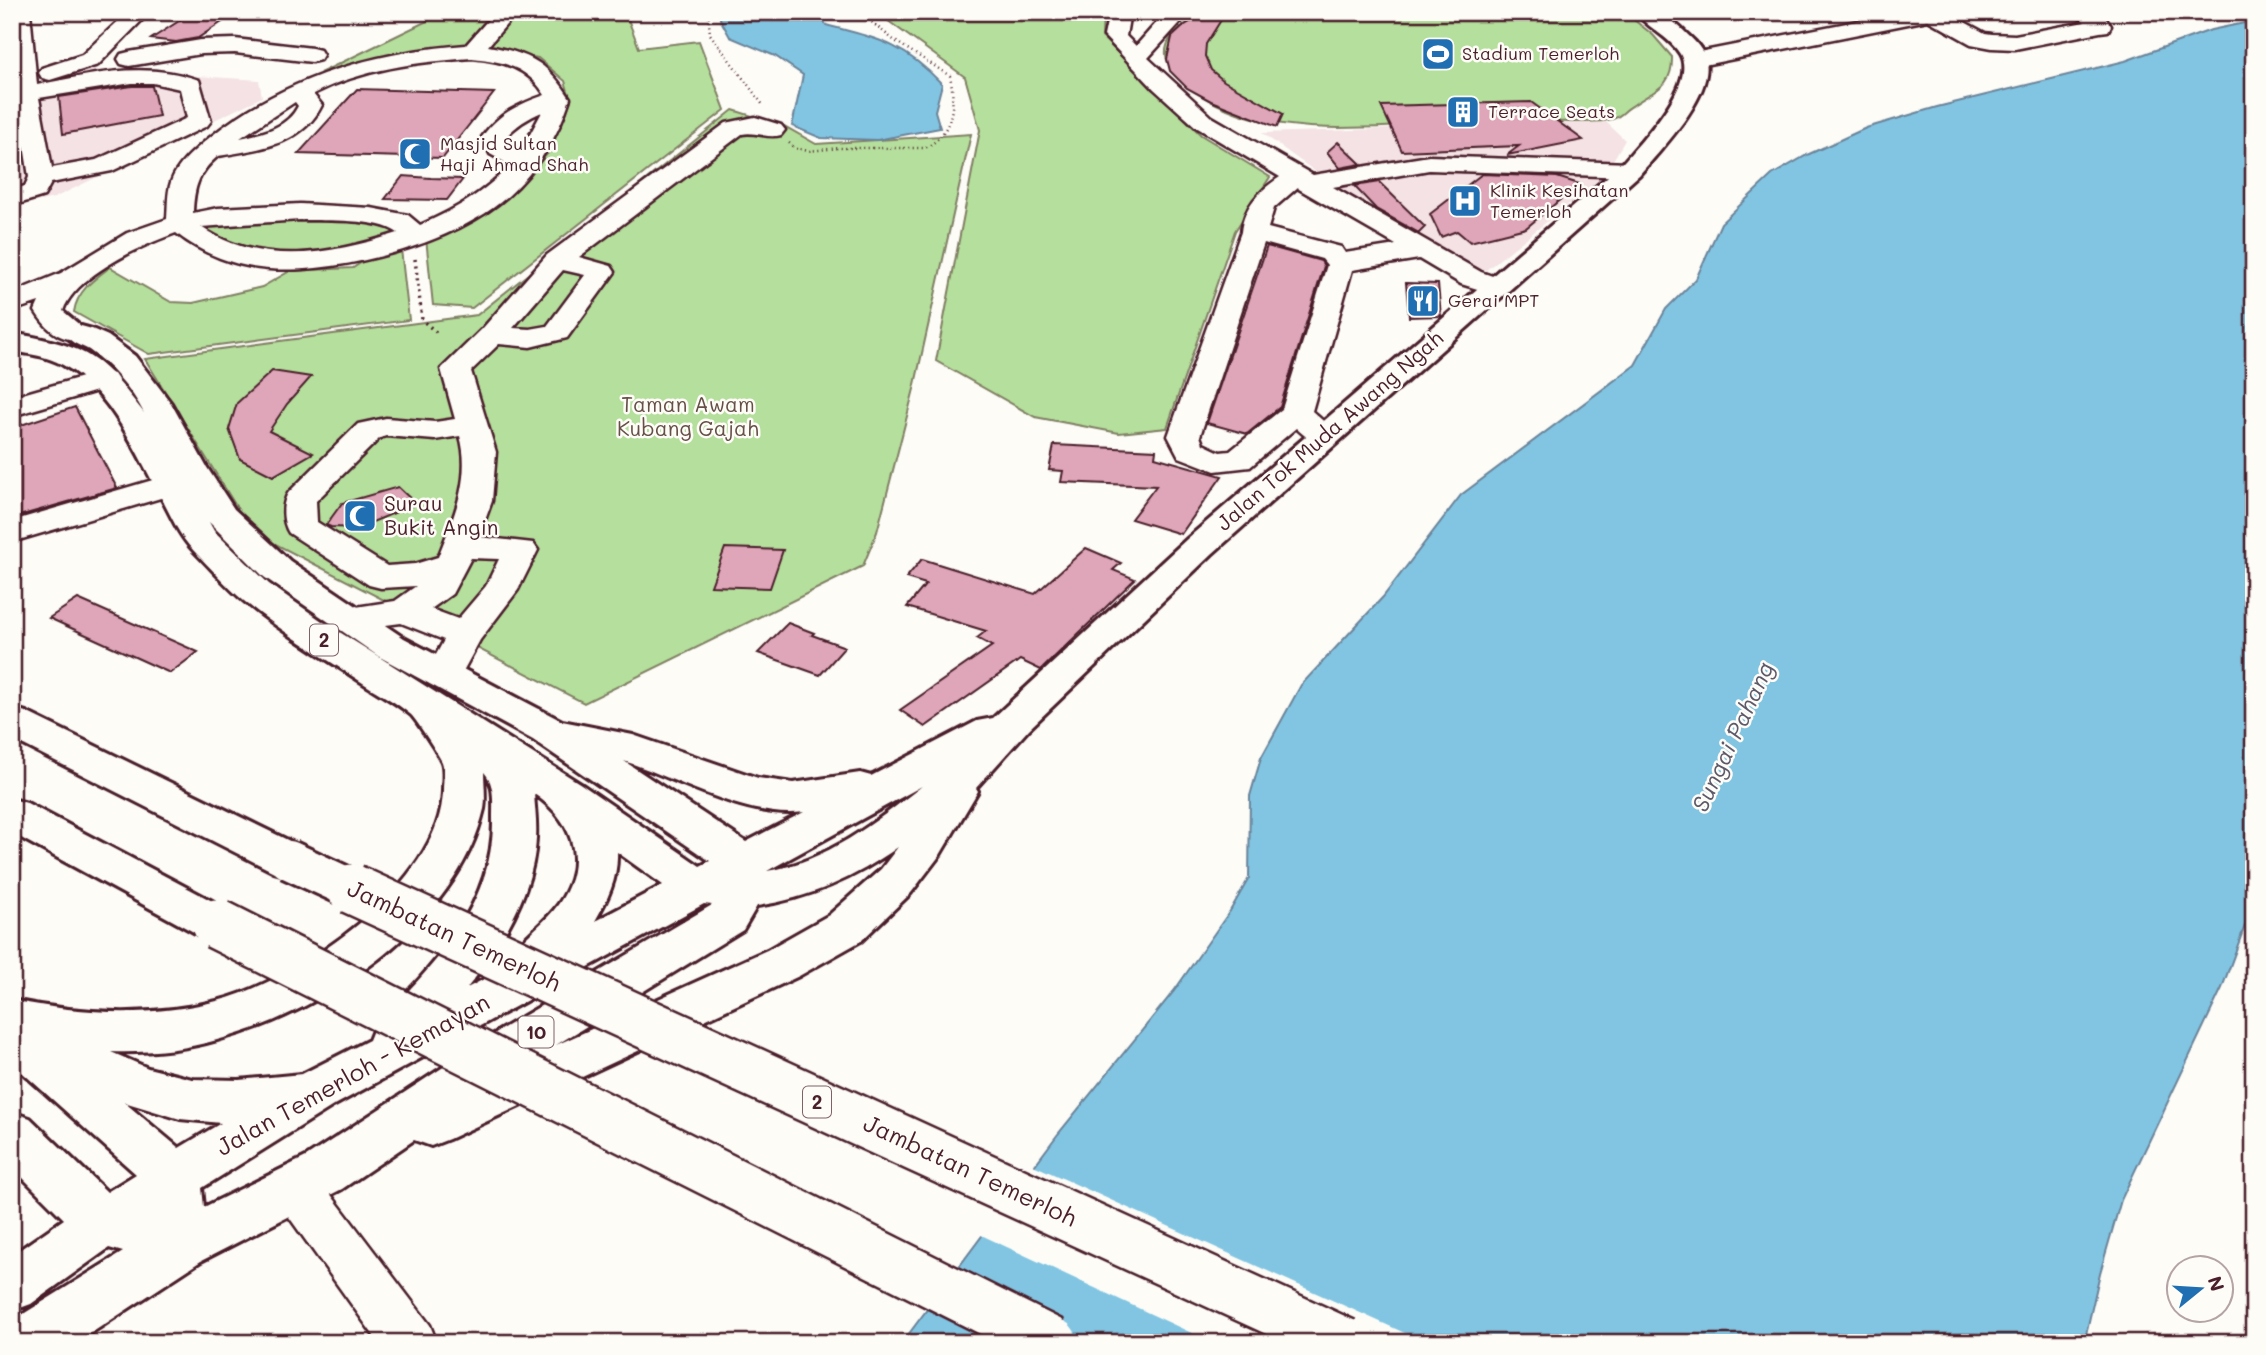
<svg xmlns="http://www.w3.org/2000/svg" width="2266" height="1355" viewBox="0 0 2266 1355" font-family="Mali,sans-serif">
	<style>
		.built { fill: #f4e2e4 }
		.green { fill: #b5df9c; stroke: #807f64; stroke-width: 2 }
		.water { fill: #81c5e2; stroke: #6b8399; stroke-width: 2 }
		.pier { fill: #fdfcf7 }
		.building { fill: #dea6b8; stroke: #4a1f2b; stroke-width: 2 }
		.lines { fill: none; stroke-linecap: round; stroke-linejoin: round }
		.minor-casing { stroke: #4a1f2b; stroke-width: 5 }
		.major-casing { stroke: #4a1f2b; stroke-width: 6 }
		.highway-casing { stroke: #4a1f2b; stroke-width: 6 }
		.path-far1 { stroke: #4a1f2b; stroke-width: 2.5; stroke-dasharray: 1 3.5; stroke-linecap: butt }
		.path { stroke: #4a1f2b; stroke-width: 3.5; stroke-dasharray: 2 4.5; stroke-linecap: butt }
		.minor { fill: #fdfcf7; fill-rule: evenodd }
		.major { fill: #fdfcf7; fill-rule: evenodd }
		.highway { fill: #fdfcf7; fill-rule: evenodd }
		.highway-bridge-far1-casing { stroke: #4a1f2b; stroke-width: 44; stroke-linecap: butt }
		.highway-bridge-casing { stroke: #4a1f2b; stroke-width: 54; stroke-linecap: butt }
		.highway-bridge-far1 { stroke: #fdfcf7; stroke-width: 38 }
		.highway-bridge { stroke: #fdfcf7; stroke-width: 49 }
		.labels { text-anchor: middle; stroke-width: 5; stroke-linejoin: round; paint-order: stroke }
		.far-poi-label { font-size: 18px; fill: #4a1f2b; stroke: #fdfcf7; text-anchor: start }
		.shield { fill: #fdfcf7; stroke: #806168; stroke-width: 2 }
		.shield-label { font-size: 19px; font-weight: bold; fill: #4a1f2b }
		.park-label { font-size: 21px; fill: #654f47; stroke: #fdfcf7 }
		.street-label { font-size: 21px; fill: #4a1f2b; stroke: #fdfcf7 }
		.poi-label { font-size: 21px; fill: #4a1f2b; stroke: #fdfcf7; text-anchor: start }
		.water-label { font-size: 23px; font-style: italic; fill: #5d596b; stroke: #fdfcf7 }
		.near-street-label { font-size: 24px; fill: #4a1f2b; stroke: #fdfcf7 }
	</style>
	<rect width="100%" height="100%" fill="#fdfcf7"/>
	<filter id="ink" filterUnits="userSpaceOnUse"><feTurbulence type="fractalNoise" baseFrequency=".0143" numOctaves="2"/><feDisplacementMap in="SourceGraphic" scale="14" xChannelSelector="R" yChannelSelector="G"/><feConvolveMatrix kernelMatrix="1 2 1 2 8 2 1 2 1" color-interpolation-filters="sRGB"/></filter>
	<g filter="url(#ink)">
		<g class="built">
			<path d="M84 69 259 80 262 97 54 198 12 207V89Z"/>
			<path d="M1606 122 1625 140 1603 177 1486 270 1463 265 1389 225 1262 133Z"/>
		</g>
		<g class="green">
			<path d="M876 12H1103L1102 37 1201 135 1270 177 1235 231 1167 428 1119 433 1035 417 936 361 980 130 965 77Z"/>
			<path d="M1209 12H1624L1653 35 1672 57C1673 88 1654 90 1632 106 1626 109 1621 116 1615 118 1604 124 1556 121 1541 122 1495 123 1450 125 1404 126 1355 128 1309 131 1261 120 1207 108 1109 53 1209 12Z"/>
			<path d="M626 14 639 48 699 41 725 110 472 308 433 305 426 238 507 198 550 151 571 101 565 81 538 58 486 49 509 21Z"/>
			<path d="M494 15 461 48 422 50 320 73 431 19Z"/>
			<path d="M733 110 784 126 816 144 971 134 914 389 877 532 863 566 584 703 252 532 145 359 477 315Z"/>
			<path d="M296 215 394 225 398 234C349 248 294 264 242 250 224 245 205 233 188 224Z"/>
			<path d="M401 249 409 320 149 354 74 312C77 291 94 279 110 267L171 302 193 303 262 287 290 271 353 268 365 260Z"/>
		</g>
		<g class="water">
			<path d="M721 12H819L826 25C879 39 903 43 942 84L935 111 940 128 877 140 821 138 792 126 803 75 775 56 730 37 720 19Z"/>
			<path d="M2254 21V901L2222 988 2121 1200 2100 1273 2084 1343H902L1058 1134 1174 991 1230 911 1249 878 1250 796 1261 758 1301 685 1383 597 1461 495 1635 365 1666 309 1696 279 1721 223 1772 175 1807 155 1866 128 1937 107 2125 61 2211 30Z"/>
		</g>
		<path class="pier" d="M1031 1164 1427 1343H1213L979 1234Z"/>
		<g class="building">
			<path d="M193 12H237L198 38 176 42 151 39Z"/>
			<path d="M1207 12H1226L1206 44 1205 56 1211 70 1224 81 1283 114 1277 127 1211 101 1187 88 1170 71 1167 59 1172 37 1185 25Z"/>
			<path d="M132 86H152L159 116 63 134 59 97Z"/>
			<path d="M357 89 494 93 443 158 298 154Z"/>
			<path d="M1531 102 1583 140 1507 155 1519 146 1402 151 1381 106Z"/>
			<path d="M1338 142 1361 164 1340 168 1327 152Z"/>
			<path d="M1482 174 1557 177 1579 184 1526 228 1470 242 1457 231 1441 237 1430 214Z"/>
			<path d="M403 176 431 178 463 179 447 200 385 199Z"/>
			<path d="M1379 182 1425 227 1419 233 1376 209 1354 186Z"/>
			<path d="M1267 246 1321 261 1324 266 1280 407 1247 434 1207 423Z"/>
			<path d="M1406 283 1438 284 1441 316 1409 317Z"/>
			<path d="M272 371 311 377 287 404 269 431 313 453 273 476 240 459 229 429 237 403Z"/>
			<path d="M75 407 117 488 12 518V428Z"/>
			<path d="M1054 445 1156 450 1155 457 1222 476 1181 534 1131 519 1156 486 1061 482 1063 471 1049 470Z"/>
			<path d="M398 487 416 504 358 528 331 527 326 525 342 503Z"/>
			<path d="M725 548 783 550 770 588 711 586Z"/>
			<path d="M1086 548 1121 563 1113 570 1135 579 1041 670 1020 660 925 727 900 710 992 646 977 638 986 631 907 607 926 584 906 578 922 559 1035 594Z"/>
			<path d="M78 599 198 652 170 673 49 618Z"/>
			<path d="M788 623 814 633 812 635 845 647 820 675 758 653Z"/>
		</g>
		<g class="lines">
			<defs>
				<g id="minor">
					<path d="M12 12H30L37 85C93 74 144 61 199 80L211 121 207 126 112 171 51 183 44 196 12 206V190L25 186 29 177 16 94ZM132 83H153L180 89 187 118 96 160 52 168 39 98Z"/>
					<path d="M128 12H150L98 65 50 80 42 78 39 73 42 68 82 55Z"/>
					<path d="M495 12H517L488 46C529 53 547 62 570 98 559 135 537 170 508 196 454 244 341 274 269 269 237 267 202 254 176 233 143 245 75 275 63 311L88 332 84 338C62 344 46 329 35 311L39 302 12 311V293L61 273 127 233 167 219C168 207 167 193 171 182 177 164 195 150 209 138 283 78 372 52 466 45ZM472 58C503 61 528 67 545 95 519 104 498 114 482 137L490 154 510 165C484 193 455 210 420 225L408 215 371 208 300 204 218 208 193 213C194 187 198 173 218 156 258 149 302 146 322 105L313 94C362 69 417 62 472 58ZM295 102 298 106C287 128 263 133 240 138ZM542 112 521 151 509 145 506 137C516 125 528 118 542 112ZM300 220C325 221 379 218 398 233 333 254 261 268 201 227Z"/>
					<path d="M1109 12H1130L1126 36 1136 46 1166 12H1190L1148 58 1212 117 1313 175 1429 156 1630 163 1639 165 1642 170 1639 175 1630 177 1429 170 1333 187 1481 272 1504 280 1508 286 1504 292 1494 294 1461 284 1419 259 1352 270 1312 411 1340 436 1335 443C1317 447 1309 440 1296 428L1250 467 1215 471 1179 457 1168 436 1241 232C1244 206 1259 191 1280 177L1196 127 1154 89 1104 36ZM1298 187 1299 189 1396 245 1345 253 1341 247 1268 228 1274 208ZM1264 243 1322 259 1327 265 1282 409 1230 451 1220 452 1203 444 1200 436Z"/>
					<path d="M1903 12H1946L1985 33 1992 34 2015 35 2085 22 2073 12C2088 12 2104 9 2111 26L2108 31 2100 32 2015 49 1992 48 1971 44 1928 20 1694 67 1686 65 1683 60 1686 55 1694 53Z"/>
					<path d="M235 39 312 48 320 50 323 55 320 60 312 62 235 53 201 54 129 66 121 64 118 59 121 54 129 52 201 40Z"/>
					<path d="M755 117 781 125 785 130 781 135C767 139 756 131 742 134L579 257 611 266 615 272 567 338 530 347 499 344 471 371 496 452 492 501 479 537 533 543 538 550 518 590 480 640 456 684 443 687 430 684 425 675 444 640 401 623 348 630 336 626 330 618 336 610 395 601 416 586 381 588 369 585 289 533C282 522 281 503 289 492L358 424 386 418 435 422 455 419 441 369 482 329 547 255 726 123ZM563 270 585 275 547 326 530 329 513 328ZM386 436 435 440 460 436C472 478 453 519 438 557L415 564 387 566 317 522 316 501 380 438ZM471 558 499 559 486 586 458 619 431 609 452 594Z"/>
					<path d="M103 371 114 374 118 380 114 386 12 416V397Z"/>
					<path d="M170 475 181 478 186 485 181 492 12 542V521Z"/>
					<path d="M296 1165 313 1171 430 1325 437 1343H379L279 1203 272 1187 279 1171Z"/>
				</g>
				<path id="major" d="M1636 12C1662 12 1669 16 1688 35 1695 41 1704 51 1706 61 1713 96 1660 151 1639 175L1212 554 1029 729 976 788 978 791 940 855 911 893 861 941 799 976 449 1139 431 1146 414 1140 342 1189 201 1261 76 1343H12V1321L123 1252 109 1248 31 1304 12 1311V1255L64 1219 12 1167V1112L30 1118 107 1192 136 1174 15 1066 12 1060V1000C80 1014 150 1018 217 1001 299 980 441 884 443 791 443 782 445 770 442 762 439 755 414 716 410 714 397 703 380 694 366 685 325 658 282 632 244 601 226 586 211 568 194 551 180 537 172 518 163 501 137 455 112 391 63 365 47 356 30 354 12 351V333C86 346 99 354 144 413 131 388 111 366 89 350 80 345 72 344 66 335L70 329 81 326 92 329 108 336 135 356 171 403 206 466 234 509 290 561 404 638 562 721 633 735 758 778 793 783 860 773 871 776 977 721 993 718 1188 538 1621 165C1639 143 1698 84 1680 54 1669 36 1648 29 1636 12ZM209 522 264 577 378 656 533 740 710 861 700 866 581 784 322 621 269 584 214 531ZM624 761C677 778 748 820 804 812L746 842ZM484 772C495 784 493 801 493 817 495 905 433 967 375 1025L369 1040 302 1074 239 1080 192 1079 148 1068 111 1052C147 1053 183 1050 217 1040 325 1012 457 924 484 809 486 798 484 783 484 772ZM922 786C876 822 825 862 767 871ZM534 794C577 823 588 868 554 910 539 928 518 941 507 962L509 966 467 988C500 947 534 892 536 838 537 823 535 809 534 794ZM898 847 881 869 829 915 767 950 556 1045 743 930 757 906C810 898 855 878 898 847ZM617 852 663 885 595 921C608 899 618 878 617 852ZM704 904 712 905 500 1030 306 1157 204 1207 202 1188 333 1106ZM124 1102 180 1119 221 1123 179 1148Z"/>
				<g id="highway">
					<path d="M12 708 26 712 304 848 311 860 304 872 289 876 274 872 12 739Z"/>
					<path d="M12 799 27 803 233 912 239 924 233 936 217 942 201 936 12 833Z"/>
				</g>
			</defs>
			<use href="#minor" class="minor-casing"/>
			<use href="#major" class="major-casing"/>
			<use href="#highway" class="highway-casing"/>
			<g class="path-far1">
				<path d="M708 12 710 34 763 105"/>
				<path d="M789 143 795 148 808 151 840 148H925C953 134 956 104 950 76L895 41 859 12"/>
			</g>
			<path class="path" d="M415 259 422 320 437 333"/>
			<use href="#minor" class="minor"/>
			<use href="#major" class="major"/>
			<use href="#highway" class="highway"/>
			<defs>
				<path id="highway-bridge-far1" d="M289 860 356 891"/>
				<g id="highway-bridge">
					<path d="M352 889 1345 1343"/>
					<path d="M217 924 1053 1343"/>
				</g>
			</defs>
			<use href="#highway-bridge-far1" class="highway-bridge-far1-casing"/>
			<use href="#highway-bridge" class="highway-bridge-casing"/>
			<use href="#highway-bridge-far1" class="highway-bridge-far1"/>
			<use href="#highway-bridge" class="highway-bridge"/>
		</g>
	</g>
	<defs>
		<symbol id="stadium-square" viewBox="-11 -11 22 22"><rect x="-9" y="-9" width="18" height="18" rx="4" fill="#1f6fb2" stroke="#fdfcf7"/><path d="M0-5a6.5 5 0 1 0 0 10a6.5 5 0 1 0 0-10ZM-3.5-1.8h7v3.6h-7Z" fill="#fff"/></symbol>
		<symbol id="building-square" viewBox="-11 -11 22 22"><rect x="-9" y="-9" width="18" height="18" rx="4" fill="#1f6fb2" stroke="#fdfcf7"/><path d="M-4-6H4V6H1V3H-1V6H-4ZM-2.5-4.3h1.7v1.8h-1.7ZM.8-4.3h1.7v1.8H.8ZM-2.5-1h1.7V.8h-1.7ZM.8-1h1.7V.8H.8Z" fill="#fff"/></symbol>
		<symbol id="mosque-square" viewBox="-11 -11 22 22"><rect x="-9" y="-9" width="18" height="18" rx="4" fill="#1f6fb2" stroke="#fdfcf7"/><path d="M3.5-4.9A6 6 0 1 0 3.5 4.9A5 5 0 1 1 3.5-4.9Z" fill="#fff"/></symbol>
		<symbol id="hospital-square" viewBox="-11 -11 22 22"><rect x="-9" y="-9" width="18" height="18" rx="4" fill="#1f6fb2" stroke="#fdfcf7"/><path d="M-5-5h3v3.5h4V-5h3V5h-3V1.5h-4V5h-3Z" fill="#fff"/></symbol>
		<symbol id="restaurant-square" viewBox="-11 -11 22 22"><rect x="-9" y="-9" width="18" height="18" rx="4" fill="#1f6fb2" stroke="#fdfcf7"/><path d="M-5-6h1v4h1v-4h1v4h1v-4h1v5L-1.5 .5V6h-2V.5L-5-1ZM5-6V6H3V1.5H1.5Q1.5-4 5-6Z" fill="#fff"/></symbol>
	</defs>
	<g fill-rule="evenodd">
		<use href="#stadium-square" x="1419" y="35" width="38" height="38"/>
		<use href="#building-square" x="1444" y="93" width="38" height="38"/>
		<use href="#mosque-square" x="396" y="135" width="38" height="38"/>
		<use href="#hospital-square" x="1446" y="182" width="38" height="38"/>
		<use href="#restaurant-square" x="1404" y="282" width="38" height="38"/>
		<use href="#mosque-square" x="341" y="497" width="38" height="38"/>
	</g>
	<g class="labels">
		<g class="far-poi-label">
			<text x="1462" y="60">Stadium Temerloh</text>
			<text x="1488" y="118">Terrace Seats</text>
			<text x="440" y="150">Masjid Sultan<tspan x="440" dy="21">Haji Ahmad Shah</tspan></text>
			<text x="1490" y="197">Klinik Kesihatan<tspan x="1490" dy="21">Temerloh</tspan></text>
			<text x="1448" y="307">Gerai MPT</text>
		</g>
		<g class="shield">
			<rect x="310" y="624.5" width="28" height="31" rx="5"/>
			<rect x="518.5" y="1016.5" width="35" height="31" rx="5"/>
			<rect x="803" y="1086.5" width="28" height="31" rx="5"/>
		</g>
		<g class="shield-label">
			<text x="324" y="647">2</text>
			<text x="536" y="1039">10</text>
			<text x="817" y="1109">2</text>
		</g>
		<g class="park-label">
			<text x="688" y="412">Taman Awam<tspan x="688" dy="24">Kubang Gajah</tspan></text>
		</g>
		<g class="street-label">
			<text transform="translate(1330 431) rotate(-41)" y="7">Jalan Tok Muda Awang Ngah</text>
		</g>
		<g class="poi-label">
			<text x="384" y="511">Surau<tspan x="384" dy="24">Bukit Angin</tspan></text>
		</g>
		<g class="water-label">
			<text transform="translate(1733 737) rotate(-65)" y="8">Sungai Pahang</text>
		</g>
		<g class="near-street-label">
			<text transform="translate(454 936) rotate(25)" y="8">Jambatan Temerloh</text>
			<text transform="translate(353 1075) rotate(-29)" y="8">Jalan Temerloh - Kemayan</text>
			<text transform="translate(970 1171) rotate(25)" y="8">Jambatan Temerloh</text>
		</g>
	</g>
	<rect width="2266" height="1355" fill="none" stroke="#fdfcf7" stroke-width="42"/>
	<rect x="21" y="21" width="2224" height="1313" fill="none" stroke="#4a1f2b" stroke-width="2.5" filter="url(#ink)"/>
	<g transform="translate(2200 1289) rotate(72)"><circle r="33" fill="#fdfcf7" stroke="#b5a4a5" stroke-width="2"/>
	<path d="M0-5L12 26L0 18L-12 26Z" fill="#1f6fb2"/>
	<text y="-10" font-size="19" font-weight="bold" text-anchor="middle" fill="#4a1f2b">N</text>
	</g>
</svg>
